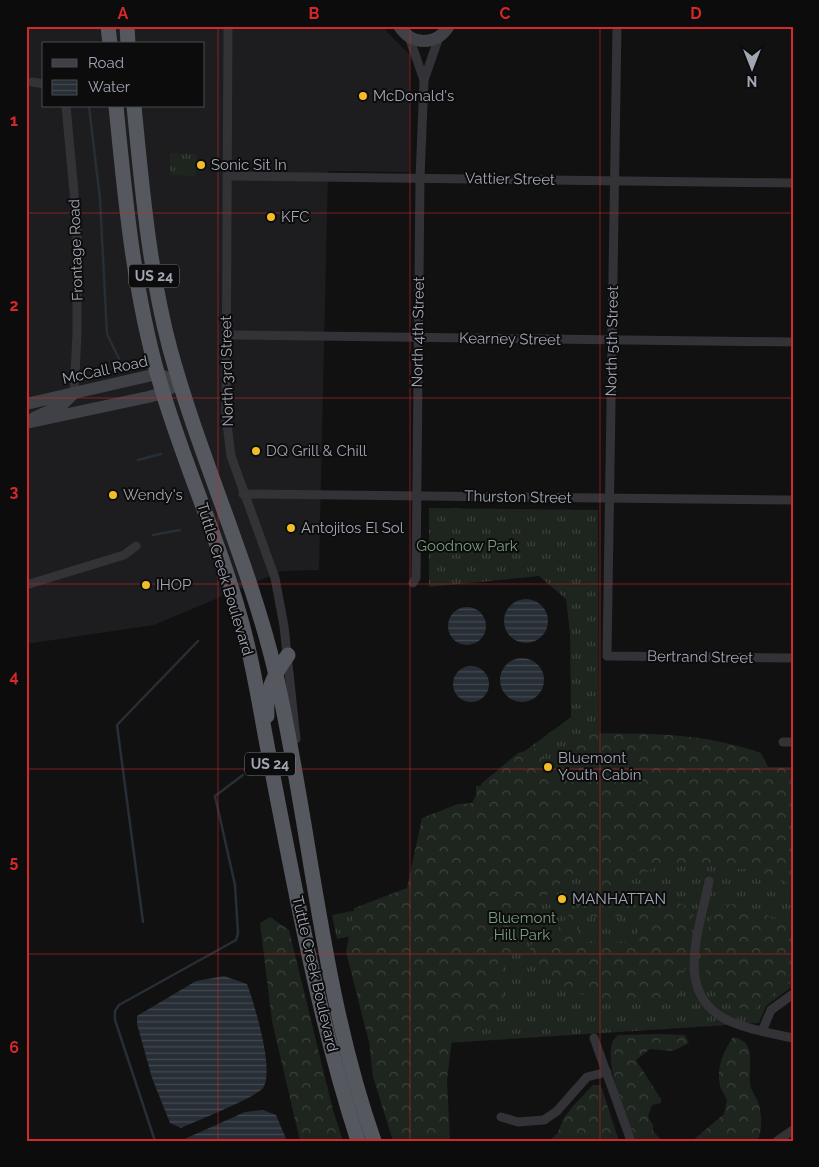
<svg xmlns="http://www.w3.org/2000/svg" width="819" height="1167" viewBox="0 0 819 1167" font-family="Raleway,sans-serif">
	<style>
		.built { fill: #1d1d1f; fill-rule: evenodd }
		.grass { fill: url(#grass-tufts) }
		.forest { fill: url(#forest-crowns); fill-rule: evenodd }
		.water { fill: url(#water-rules) }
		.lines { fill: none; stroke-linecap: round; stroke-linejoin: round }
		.stream { stroke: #272e36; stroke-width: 2.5 }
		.minor { stroke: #323237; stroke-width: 9 }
		.secondary { stroke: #404147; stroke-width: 12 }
		.trunk { stroke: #56585f; stroke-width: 15 }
		.grid { fill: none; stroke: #d62828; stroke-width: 1; stroke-opacity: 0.55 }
		.poi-dot { fill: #f2bc29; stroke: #0c0c0d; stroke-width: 2 }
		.labels { text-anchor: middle; stroke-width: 4; stroke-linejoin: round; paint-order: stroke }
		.shield { fill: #0c0c0d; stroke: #757881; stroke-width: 1 }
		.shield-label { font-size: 14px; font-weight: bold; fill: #a2a6b3 }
		.poi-label { font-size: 15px; fill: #a2a6b3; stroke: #0c0c0d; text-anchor: start }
		.street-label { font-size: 15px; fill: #a2a6b3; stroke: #0c0c0d }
		.park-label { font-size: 15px; fill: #789e7d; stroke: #0c0c0d }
		.neatline { fill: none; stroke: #d62828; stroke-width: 2 }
		.grid-label { font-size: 16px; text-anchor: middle; font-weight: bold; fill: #d62828 }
	</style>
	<defs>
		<pattern id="grass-tufts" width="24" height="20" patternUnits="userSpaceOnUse" patternTransform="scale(1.25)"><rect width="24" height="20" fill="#1d251e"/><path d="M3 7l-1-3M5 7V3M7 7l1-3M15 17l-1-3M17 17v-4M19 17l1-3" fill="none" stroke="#3b423c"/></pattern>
		<pattern id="forest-crowns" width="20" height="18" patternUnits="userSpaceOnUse" patternTransform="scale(1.25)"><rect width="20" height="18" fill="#1d251e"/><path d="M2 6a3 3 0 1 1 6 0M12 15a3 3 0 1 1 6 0" fill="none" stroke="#3b423c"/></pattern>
		<pattern id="water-rules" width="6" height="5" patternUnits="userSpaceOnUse" patternTransform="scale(1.25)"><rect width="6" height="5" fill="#272e36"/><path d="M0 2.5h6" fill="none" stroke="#434951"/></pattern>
	</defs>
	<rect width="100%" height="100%" fill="#111112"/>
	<path class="built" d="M26 26H386V31L410 55 409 172 328 171 319 570 282 571 154 625 26 644ZM44 44H204V106H44Z"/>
	<g class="grass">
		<path d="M170 153 197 154 196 176 170 175Z"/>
		<path d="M429 508 598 510 599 747 793 856V986L766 1006 759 1023 383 1047 356 935 337 939 332 915 414 899 476 807V786L505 785 506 765 571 717 570 634 566 599 539 576 429 587Z"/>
	</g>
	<g class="forest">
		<path d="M589 733C651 734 701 732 761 753L768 767H793V886L756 871 680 862 655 868 614 889C636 894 648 886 668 903L677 902 692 909 694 917 679 998 672 1003 666 999 625 1004 599 1000 568 989 542 972 529 947 539 937 554 938 560 925 582 899 594 896 583 876H569C550 893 524 909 527 937 510 954 499 961 501 988 502 994 506 1000 506 1007L477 1029 452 1039 447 1080 450 1141H393L373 1077 369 1042 346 952 354 908 407 888 422 818 458 804 472 803 482 783 518 753 537 748 543 753 541 768 546 775 558 773 570 745ZM638 916V943H579V917Z"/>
		<path d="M734 904 747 906 793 927V979L752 1011C745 1009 736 1008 730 1004 694 980 703 941 715 906Z"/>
		<path d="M270 917 289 930 333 1110 343 1141H300L272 1021 260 923Z"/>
		<path d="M662 1034 685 1035 689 1043 673 1051 650 1049 636 1060 661 1099V1103L652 1105 648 1117 653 1125V1131L662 1141H636C627 1116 608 1075 611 1049 611 1043 614 1039 618 1035Z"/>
		<path d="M733 1037C760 1042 746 1070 751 1088 753 1093 756 1097 758 1102 762 1113 763 1131 757 1141H692L724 1114 727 1100C725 1095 721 1091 720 1086 716 1068 723 1052 733 1037Z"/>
		<path d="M593 1085H600L602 1089 619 1141H549L558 1133 563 1119 573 1106Z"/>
	</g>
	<g class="water">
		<circle cx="526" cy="621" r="22"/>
		<circle cx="467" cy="626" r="19"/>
		<circle cx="522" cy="680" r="22"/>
		<circle cx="471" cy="684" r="18"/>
		<path d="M224 976 247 984C254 1003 275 1071 263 1088 255 1098 196 1121 181 1128L170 1123 152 1078 137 1024V1016L196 981Z"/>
		<path d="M263 1110 276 1115 287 1141H180L245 1112Z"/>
	</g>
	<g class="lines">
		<g class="stream">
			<path d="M83 43V44"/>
			<path d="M89 106 100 199 107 334 121 363"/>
			<path d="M138 460 161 454"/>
			<path d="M153 535 180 530"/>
			<path d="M143 922 117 725 198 641"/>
			<path d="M155 1141 115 1020V1011L119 1005 236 940 238 933 235 885 215 796 243 775"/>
		</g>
		<g class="minor">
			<path d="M228 26 226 416 231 456 275 578 284 626 296 739"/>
			<path d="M617 26 607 656 793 658"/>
			<path d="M409 37 424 80"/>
			<path d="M32 82 44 84"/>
			<path d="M66 106 77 225V333L74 394"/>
			<path d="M227 176 793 183"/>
			<path d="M226 335 793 342"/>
			<path d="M243 494 793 500"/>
			<path d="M413 583 416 578 420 178 424 80 439 37"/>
			<path d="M26 585 124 555 136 546"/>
			<path d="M783 742H793"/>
			<path d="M709 881C699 933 670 1001 737 1024 755 1031 774 1034 793 1038"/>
			<path d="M762 1031 771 1010 793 994"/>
			<path d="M594 1038 631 1141"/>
			<path d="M501 1117 518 1122 544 1120 557 1111 587 1077 607 1072"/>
			<path d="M777 1141 793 1130"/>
		</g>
		<g class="secondary">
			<path d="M399 26C412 46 436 46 449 26"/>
			<path d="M26 404 157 374 180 382"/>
			<path d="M34 418 62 405 72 395"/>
			<path d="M26 423 148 397 163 393 180 382"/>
		</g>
		<g class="trunk">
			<path d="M108 26 110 44"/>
			<path d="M127 26 128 44"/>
			<path d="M116 106C125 197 133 287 158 376 183 465 224 549 246 639 257 683 263 727 272 771 296 894 319 1021 358 1141"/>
			<path d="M134 106C142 188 149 270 170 349 200 459 250 564 276 675 311 830 321 990 374 1141"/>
			<path d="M267 716C265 693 274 674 288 655"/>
		</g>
	</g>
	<path class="grid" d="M218 26V1141M410 26V1141M600 26V1141M26 213H793M26 398H793M26 584H793M26 769H793M26 954H793"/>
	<g class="poi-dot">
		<circle cx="363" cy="96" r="5"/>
		<circle cx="201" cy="165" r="5"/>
		<circle cx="271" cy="217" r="5"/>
		<circle cx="256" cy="451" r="5"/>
		<circle cx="113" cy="495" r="5"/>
		<circle cx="291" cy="528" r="5"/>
		<circle cx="146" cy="585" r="5"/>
		<circle cx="548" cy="767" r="5"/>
		<circle cx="562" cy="899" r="5"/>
	</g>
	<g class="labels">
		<g class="shield">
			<rect x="129" y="264.5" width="50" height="23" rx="4"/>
			<rect x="245" y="752.5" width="50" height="23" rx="4"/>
		</g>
		<g class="shield-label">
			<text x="154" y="281">US 24</text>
			<text x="270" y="769">US 24</text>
		</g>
		<g class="poi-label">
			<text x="373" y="101">McDonald's</text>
			<text x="211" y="170">Sonic Sit In</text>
			<text x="281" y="222">KFC</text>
			<text x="266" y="456">DQ Grill &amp; Chill</text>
			<text x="123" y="500">Wendy's</text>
			<text x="301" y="533">Antojitos El Sol</text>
			<text x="156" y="590">IHOP</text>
			<text x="558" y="763">Bluemont<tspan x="558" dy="17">Youth Cabin</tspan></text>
			<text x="572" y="904">MANHATTAN</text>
		</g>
		<g class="street-label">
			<text transform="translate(510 179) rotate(1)" y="5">Vattier Street</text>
			<text transform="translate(76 250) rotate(-92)" y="5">Frontage Road</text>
			<text transform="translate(418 332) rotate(-89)" y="5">North 4th Street</text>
			<text transform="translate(510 339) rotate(1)" y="5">Kearney Street</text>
			<text transform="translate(612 341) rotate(-89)" y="5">North 5th Street</text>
			<text transform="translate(105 370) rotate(-12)" y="5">McCall Road</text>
			<text transform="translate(227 371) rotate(-91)" y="5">North 3rd Street</text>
			<text transform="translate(518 497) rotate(1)" y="5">Thurston Street</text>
			<text transform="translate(225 579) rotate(73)" y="5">Tuttle Creek Boulevard</text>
			<text transform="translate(700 657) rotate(1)" y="5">Bertrand Street</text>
			<text transform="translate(315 974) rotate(77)" y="5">Tuttle Creek Boulevard</text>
		</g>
		<g class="park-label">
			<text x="467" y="551">Goodnow Park</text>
			<text x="522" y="923">Bluemont<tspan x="522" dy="17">Hill Park</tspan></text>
		</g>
	</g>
	<rect width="819" height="1167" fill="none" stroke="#0c0c0d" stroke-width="55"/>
	<rect x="42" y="42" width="162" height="65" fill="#0c0c0d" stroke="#484a4f"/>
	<rect x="52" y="59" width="25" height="8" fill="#404147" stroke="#484a4f"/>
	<text x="88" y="68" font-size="15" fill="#a2a6b3">Road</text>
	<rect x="52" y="80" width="25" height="15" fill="url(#water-rules)" stroke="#484a4f"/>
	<text x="88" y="92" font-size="15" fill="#a2a6b3">Water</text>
	<g transform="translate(752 68) rotate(180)" stroke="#0c0c0d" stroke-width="4" paint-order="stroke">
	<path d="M0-4L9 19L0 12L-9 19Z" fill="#a2a6b3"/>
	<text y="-8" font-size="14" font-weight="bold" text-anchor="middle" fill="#a2a6b3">N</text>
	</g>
	<rect x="28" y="28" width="764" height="1112" class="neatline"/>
	<g class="grid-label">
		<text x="123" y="19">A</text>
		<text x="314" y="19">B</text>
		<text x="505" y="19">C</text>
		<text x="696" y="19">D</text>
		<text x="14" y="126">1</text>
		<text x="14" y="311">2</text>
		<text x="14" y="497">3</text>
		<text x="14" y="682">4</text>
		<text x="14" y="867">5</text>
		<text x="14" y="1053">6</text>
	</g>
</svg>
